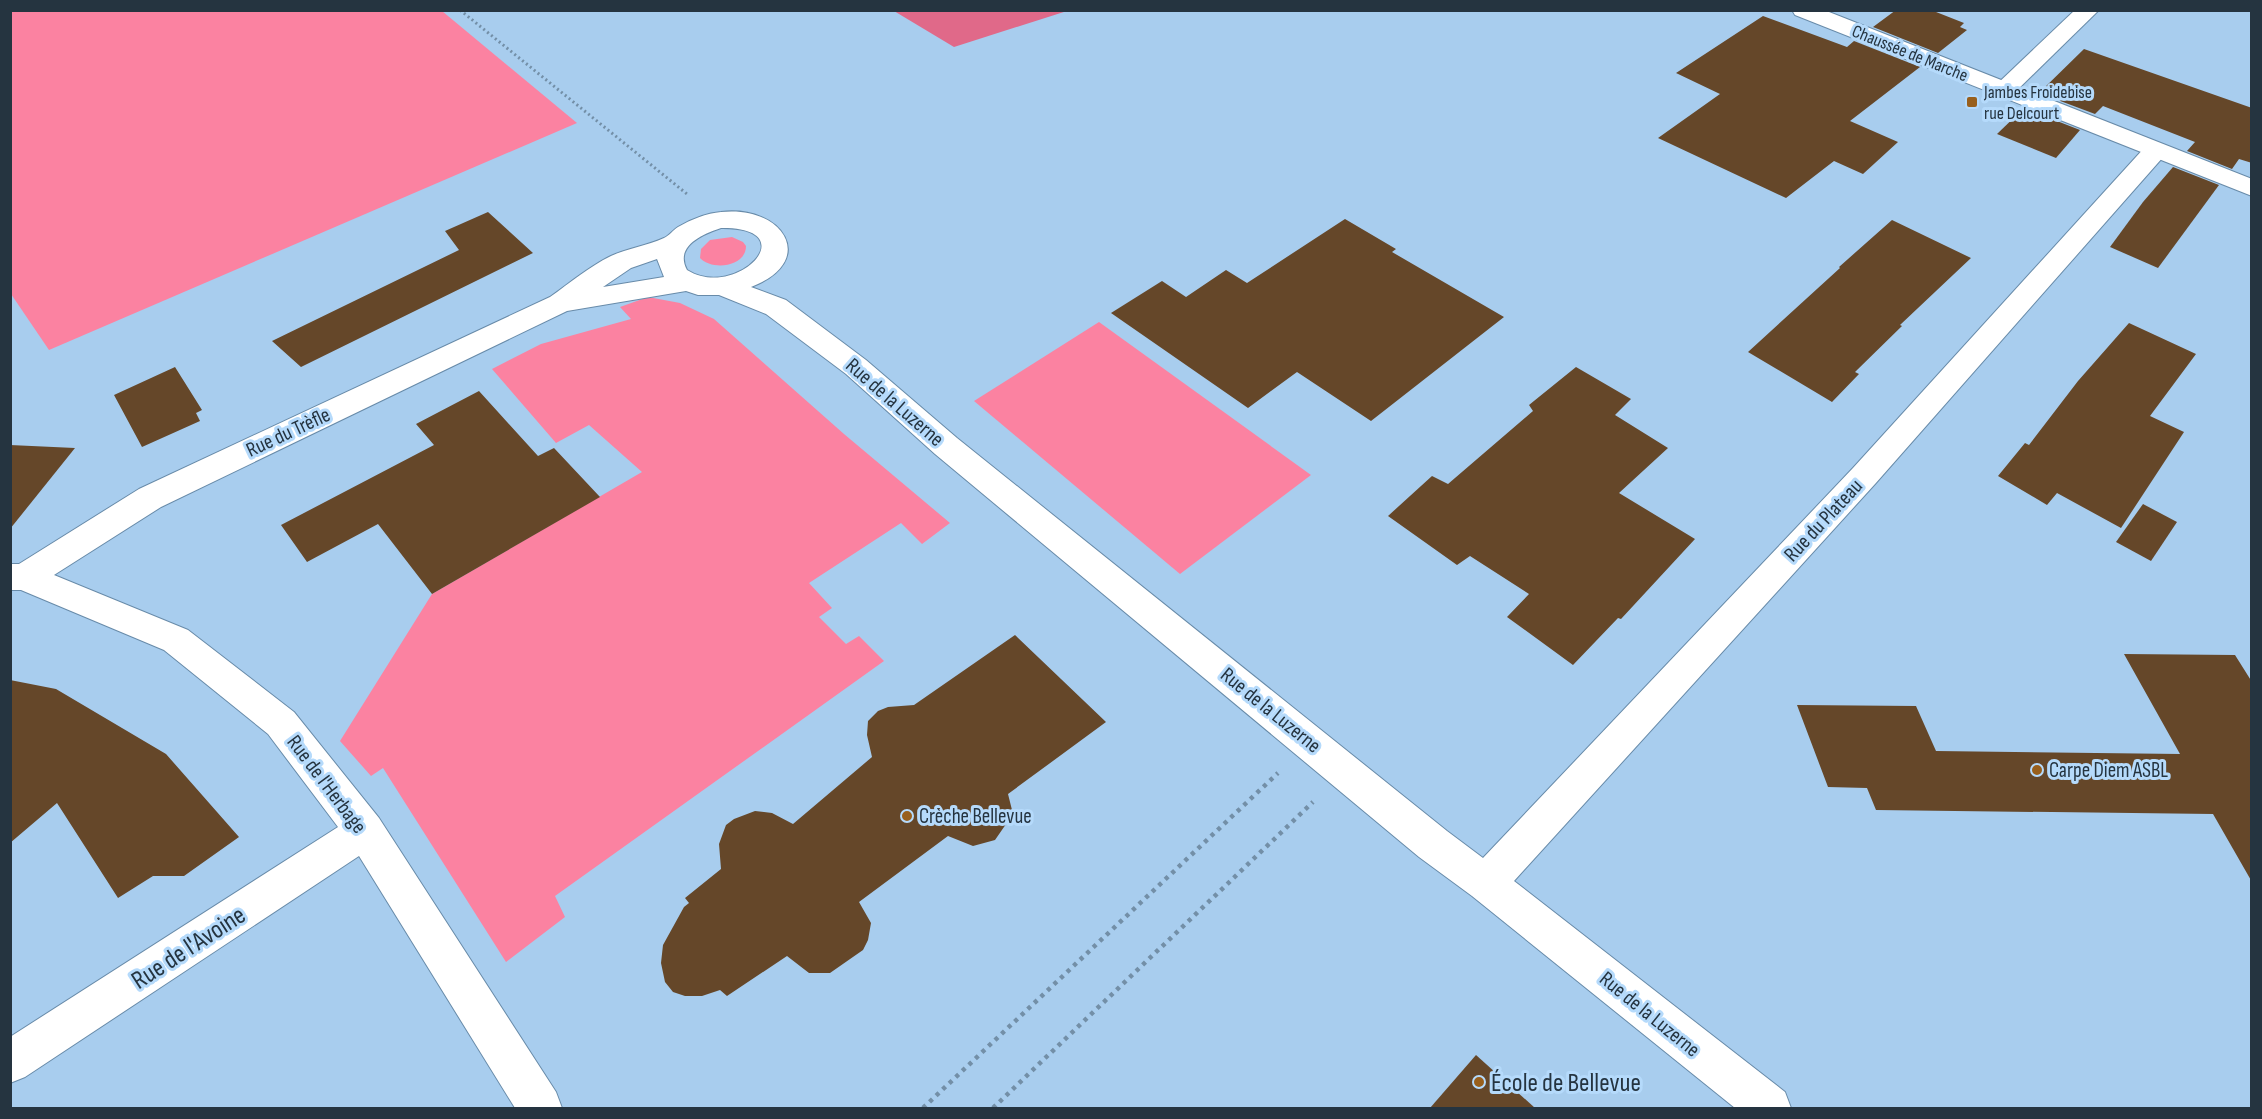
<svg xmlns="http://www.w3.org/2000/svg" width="2262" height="1119" viewBox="0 0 2262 1119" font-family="'Sofia Sans Condensed',sans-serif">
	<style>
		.green { fill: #fb82a1 }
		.forest { fill: #e06989 }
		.building { fill: #654729 }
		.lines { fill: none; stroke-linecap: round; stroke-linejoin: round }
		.minor-casing { stroke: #688ba9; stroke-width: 2 }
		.secondary-casing { stroke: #688ba9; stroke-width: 2 }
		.path-far1 { stroke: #738fa7; stroke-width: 3; stroke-dasharray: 2 3; stroke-linecap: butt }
		.path { stroke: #738fa7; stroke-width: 4.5; stroke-dasharray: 4 5; stroke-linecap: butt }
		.minor { fill: #fff; fill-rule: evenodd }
		.secondary { fill: #fff; fill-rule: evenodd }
		.poi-dot { fill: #985f1c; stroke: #b5dafb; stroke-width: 2 }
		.labels { text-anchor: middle; stroke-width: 6; stroke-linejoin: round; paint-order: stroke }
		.far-street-label { font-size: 18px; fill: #253440; stroke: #b5dafb }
		.far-poi-label { font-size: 18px; fill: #253440; stroke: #b5dafb; text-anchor: start }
		.street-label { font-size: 21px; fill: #253440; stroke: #b5dafb }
		.poi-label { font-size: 21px; fill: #253440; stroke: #b5dafb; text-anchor: start }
		.near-street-label { font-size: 26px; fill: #253440; stroke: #b5dafb }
		.near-poi-label { font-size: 26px; fill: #253440; stroke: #b5dafb; text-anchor: start }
	</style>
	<rect width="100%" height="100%" fill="#a8cdee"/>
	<g class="green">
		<path d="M10 11H442L577 123 49 350 11 294Z"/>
		<path d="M732 237 743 242 746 246C746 267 712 271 700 258L701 249 710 240Z"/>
		<path d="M648 297 680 303 714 319 844 434 950 523 922 544 901 523 809 583 832 608 819 617 846 644 859 636 884 661 555 896 565 917 506 962 383 768 371 776 340 741 432 594 642 472 589 425 556 443 492 369 541 344 631 319 620 307Z"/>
		<path d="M1099 322 1311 475 1180 574 974 401Z"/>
	</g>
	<path class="forest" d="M894 11H1067L954 47Z"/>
	<g class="building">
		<path d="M1896 10H1931L1964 23 1960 27 1967 30 1938 53 1873 27Z"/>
		<path d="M1763 16 1847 47 1854 41 1920 67 1850 121 1898 142 1863 174 1834 161 1786 198 1658 138 1720 94 1676 73Z"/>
		<path d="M2084 49 2252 108V163L2239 159 2232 169 2187 151 2195 142 2103 106 2095 114 2039 93Z"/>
		<path d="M2024 108 2080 130 2056 158 1997 134Z"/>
		<path d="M2173 167 2219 185 2158 268 2110 247 2143 202Z"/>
		<path d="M488 212 533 253 301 367 272 341 459 250 445 231Z"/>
		<path d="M1345 219 1396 249 1392 252 1504 317 1371 421 1297 372 1248 408 1111 313 1162 281 1186 297 1226 270 1247 283Z"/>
		<path d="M1892 220 1971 258 1900 325 1902 326 1855 372 1859 374 1832 402 1748 352 1840 268 1839 267Z"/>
		<path d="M2129 323 2196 354 2150 416 2184 432 2121 528 2057 493 2047 505 1998 476 2025 443 2029 445 2078 381Z"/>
		<path d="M175 367 202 410 196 413 200 421 142 447 114 395Z"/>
		<path d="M1576 367 1631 399 1615 415 1668 448 1619 493 1695 539 1621 619 1618 618 1573 665 1507 617 1529 594 1470 556 1457 565 1388 516 1432 476 1448 484 1533 411 1529 405Z"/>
		<path d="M479 391 538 456 554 448 600 497 432 594 378 524 307 562 281 525 434 445 416 424Z"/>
		<path d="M10 445 75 448 10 529Z"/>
		<path d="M2143 504 2177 522 2151 561 2116 542Z"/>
		<path d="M1015 635 1106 722 1008 794 1013 814 995 840 973 846 948 836 859 902 871 923 868 940 863 950 830 973H809L787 956 727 996 720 990 702 996H685L673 992 665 982 661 963 663 945 684 907 689 903 685 898 721 869 719 844 726 825 734 819 755 811 772 813 793 824 872 757 867 735 868 721 878 711 888 707 914 705Z"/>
		<path d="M2124 654 2235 655 2252 682V882L2213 814 1876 810 1867 788 1828 787 1797 705 1916 706 1936 751 2180 754Z"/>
		<path d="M10 680 56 689 166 754 239 837 184 876H153L118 898 57 803 10 843Z"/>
		<path d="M1476 1055 1535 1108H1430Z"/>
	</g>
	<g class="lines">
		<defs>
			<g id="minor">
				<path d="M2075 10H2099L2011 96 2003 98 1995 96 1991 91 1995 86Z"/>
				<path d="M2155 144 2164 146 2167 151 2164 156 1875 484 1514 881 1785 1092 1791 1108H1735L1472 896 1419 857 935 454 846 374 766 314 719 295H698L686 291 567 311 161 507 54 575 188 630 294 712 379 818 556 1092 562 1108H515L359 856 25 1077 10 1083V1037L338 827 268 734 164 650 21 590H10V564H19L139 489 550 297C570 283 590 266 611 256 628 248 647 246 664 238 669 236 673 230 678 227 690 220 707 213 721 212 783 205 819 261 751 287L786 300 866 360 957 438 1447 831 1483 858 1853 468 2146 146ZM721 228C807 227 737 301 687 270 674 246 703 234 721 228ZM657 259 664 277 603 287 631 268Z"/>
			</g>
			<path id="secondary" d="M1792 10H1824L2252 179V196L1795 15Z"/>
		</defs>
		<use href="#minor" class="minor-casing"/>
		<use href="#secondary" class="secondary-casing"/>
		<path class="path-far1" d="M460 10 687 194"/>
		<g class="path">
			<path d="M923 1108 1278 773"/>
			<path d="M993 1108 1313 802"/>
		</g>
		<use href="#minor" class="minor"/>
		<use href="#secondary" class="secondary"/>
	</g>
	<g class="poi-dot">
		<rect x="1966" y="96" width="12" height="12" rx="3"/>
		<circle cx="2037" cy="770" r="6"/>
		<circle cx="907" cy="816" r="6"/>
		<circle cx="1479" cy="1082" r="6"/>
	</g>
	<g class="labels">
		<g class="far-street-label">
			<text transform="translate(1910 53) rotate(22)" y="6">Chaussée de Marche</text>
		</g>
		<g class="far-poi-label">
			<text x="1984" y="98">Jambes Froidebise<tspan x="1984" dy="21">rue Delcourt</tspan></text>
		</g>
		<g class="street-label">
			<text transform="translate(895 402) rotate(41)" y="7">Rue de la Luzerne</text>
			<text transform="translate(288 432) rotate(-25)" y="7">Rue du Trèfle</text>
			<text transform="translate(1823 520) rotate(-47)" y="7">Rue du Plateau</text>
			<text transform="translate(1271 710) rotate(39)" y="7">Rue de la Luzerne</text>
			<text transform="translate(327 784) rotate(53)" y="7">Rue de l'Herbage</text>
			<text transform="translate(1650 1014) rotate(39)" y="7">Rue de la Luzerne</text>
		</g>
		<g class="poi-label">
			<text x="2049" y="777">Carpe Diem ASBL</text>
			<text x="919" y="823">Crèche Bellevue</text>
		</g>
		<g class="near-street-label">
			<text transform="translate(188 947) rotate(-33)" y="9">Rue de l'Avoine</text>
		</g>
		<g class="near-poi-label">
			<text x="1491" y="1091">École de Bellevue</text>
		</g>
	</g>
	<rect width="2262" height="1119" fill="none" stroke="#253440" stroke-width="24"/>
</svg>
